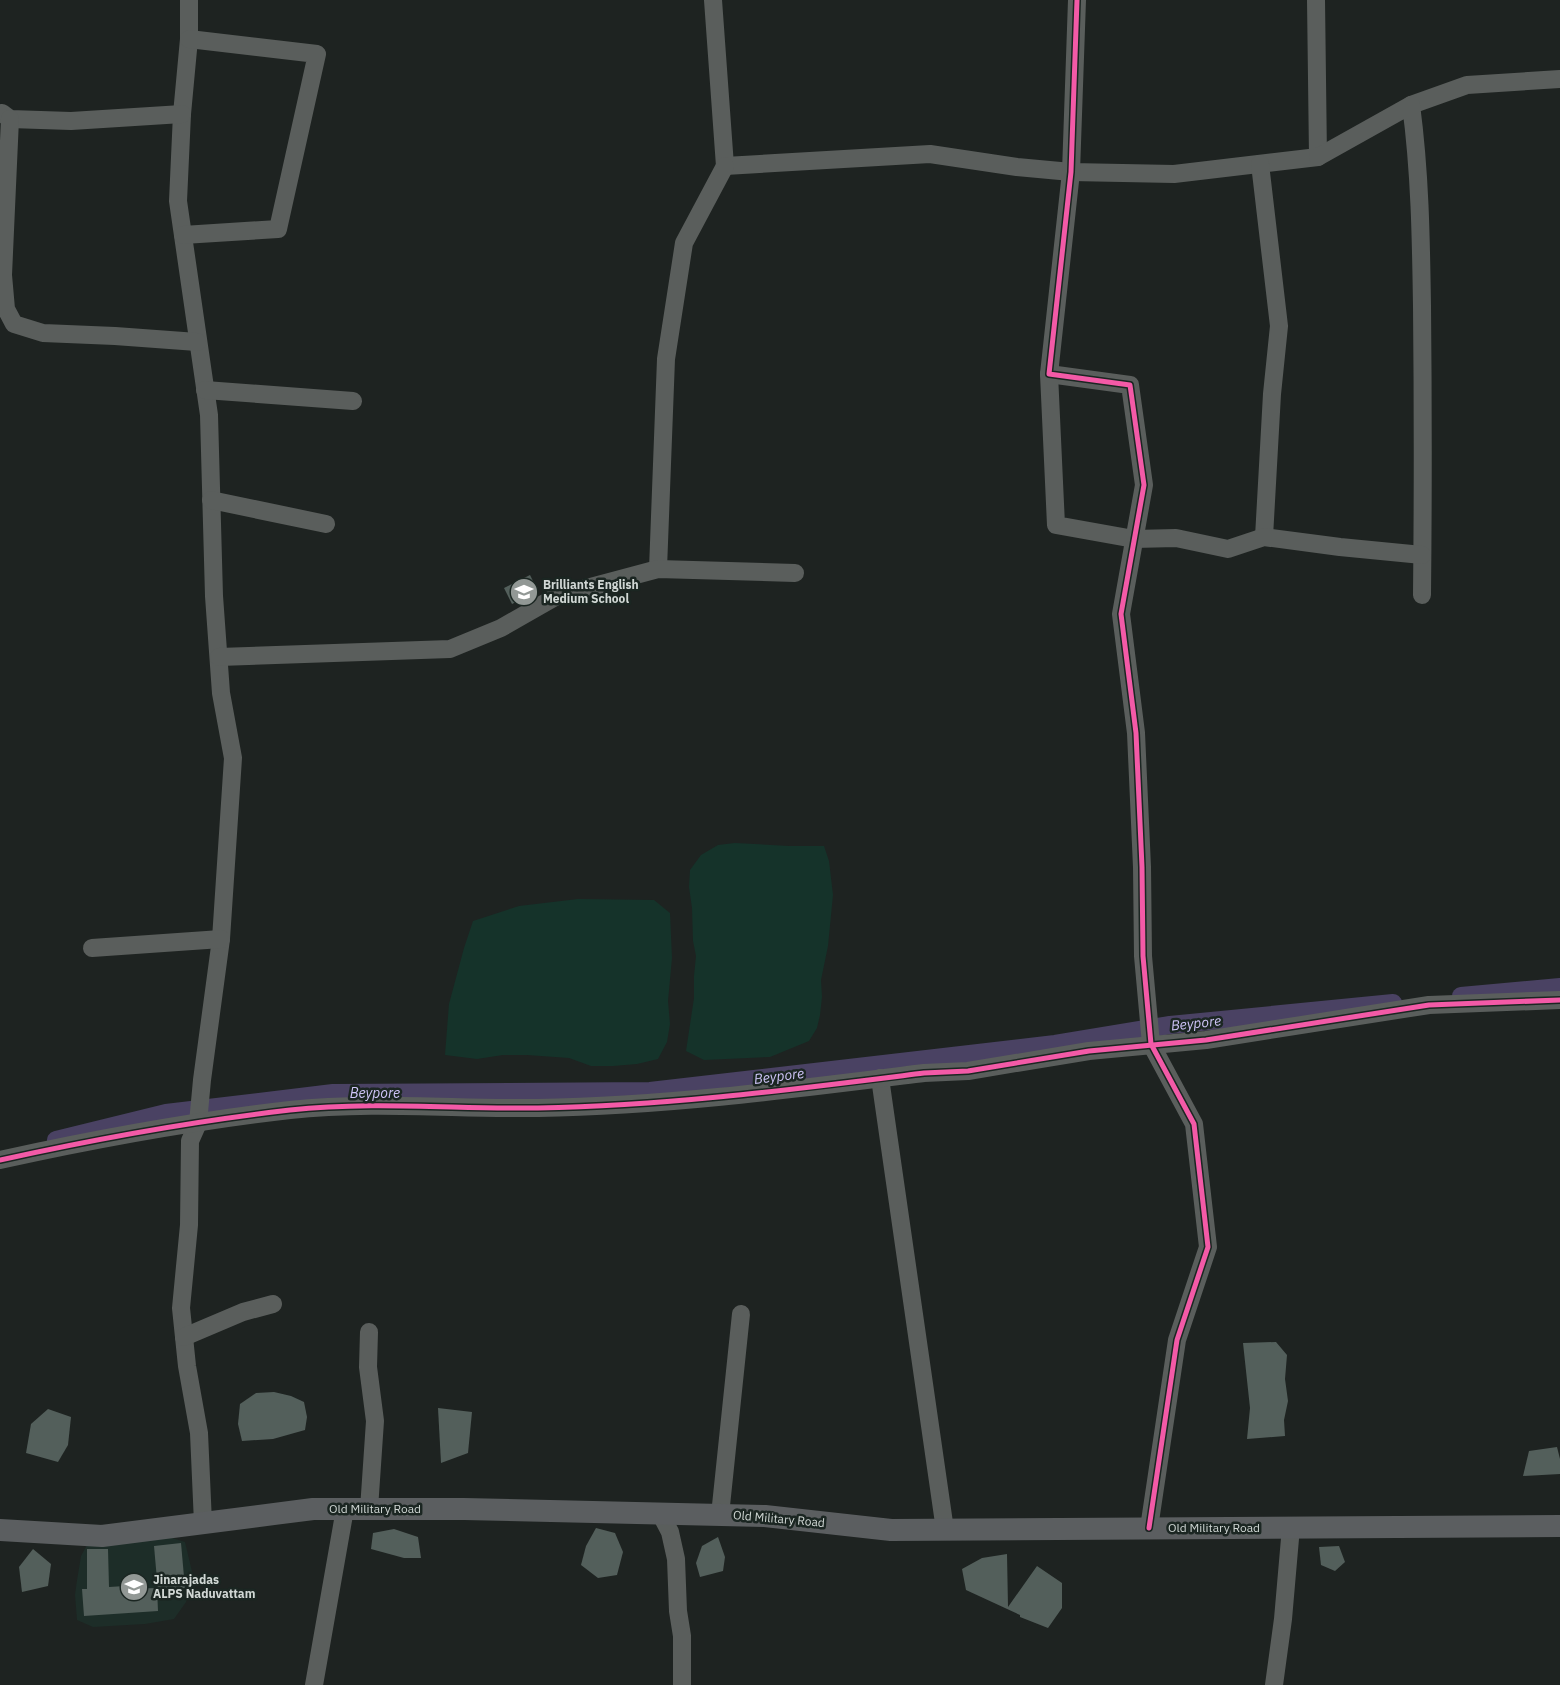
<svg xmlns="http://www.w3.org/2000/svg" width="1560" height="1685" viewBox="0 0 1560 1685" font-family="'IBM Plex Sans',sans-serif">
	<style>
		.built { fill: #1d2d28 }
		.green { fill: #15332a }
		.lines { fill: none; stroke-linecap: round; stroke-linejoin: round }
		.canal { stroke: #4a4263; stroke-width: 18 }
		.building { fill: #535f5b }
		.minor { stroke: #5a5e5c; stroke-width: 18 }
		.major { stroke: #5b5e60; stroke-width: 22 }
		.cycleway-casing { stroke: #1b2622; stroke-width: 8 }
		.cycleway { stroke: #f35aa7; stroke-width: 5 }
		.labels { text-anchor: middle; stroke-width: 5; stroke-linejoin: round; paint-order: stroke }
		.poi-label { font-size: 12px; font-weight: bold; fill: #d0d7d4; stroke: #1b2622; text-anchor: start }
		.street-label { font-size: 12px; fill: #d0d7d4; stroke: #1b2622 }
		.water-label { font-size: 14px; font-style: italic; fill: #cfc5f8; stroke: #1b2622 }
	</style>
	<rect width="100%" height="100%" fill="#1e2321"/>
	<path class="built" d="M169 1537 185 1542 194 1580 186 1602 174 1619 145 1624 93 1627 77 1620 75 1595 77 1580 81 1556 87 1545Z"/>
	<g class="green">
		<path d="M735 843 789 846H824L829 861 833 895 828 946 821 980 822 997 820 1015 817 1028 809 1041 770 1057 704 1060 686 1051 694 998V976L696 956 693 941 692 908 689 887 690 870 701 855 718 845Z"/>
		<path d="M578 899 654 900 670 913 672 958 668 1001 670 1024 667 1042 658 1059 637 1064 613 1066H591L569 1058 527 1055H503L477 1059 445 1055 449 1004 464 948 473 921 519 906Z"/>
	</g>
	<g class="lines">
		<g class="canal">
			<path d="M1461 996 1560 987"/>
			<path d="M56 1140 166 1113 333 1093 650 1091 1055 1044 1170 1025 1393 1003"/>
		</g>
	</g>
	<g class="building">
		<path d="M530 575 538 591 512 604 504 588Z"/>
		<path d="M1276 1342 1287 1355 1285 1379 1288 1401 1284 1420 1285 1436 1247 1439 1250 1408 1243 1343Z"/>
		<path d="M274 1392 291 1396 304 1402 307 1417 305 1430 273 1439 242 1441 238 1424 240 1404 256 1393Z"/>
		<path d="M438 1408 472 1412 468 1453 441 1463Z"/>
		<path d="M48 1409 71 1417 68 1445 58 1462 26 1453 31 1424Z"/>
		<path d="M1557 1447 1560 1459V1474L1523 1476 1529 1451Z"/>
		<path d="M596 1528 615 1533 623 1552 617 1575 598 1578 581 1565 586 1546Z"/>
		<path d="M394 1529 418 1537 421 1558H404L371 1549 373 1533Z"/>
		<path d="M718 1537 725 1557 723 1571 700 1577 696 1563 702 1546Z"/>
		<path d="M181 1543 185 1588 158 1591 154 1546Z"/>
		<path d="M1339 1546 1345 1562 1335 1571 1321 1565 1319 1547Z"/>
		<path d="M33 1549 51 1564 48 1586 22 1592 19 1567Z"/>
		<path d="M87 1549H108L109 1587 125 1586 126 1589 157 1588 158 1611 84 1616 82 1589H87Z"/>
		<path d="M1007 1554 1008 1607 1037 1566 1062 1583V1608L1048 1628 1020 1617V1615L966 1590 962 1569 982 1558Z"/>
	</g>
	<g class="lines">
		<g class="minor">
			<path d="M189 0V39L182 114 178 201 209 415 214 596 221 693 233 758 221 939 202 1080 198 1123 190 1141 189 1225 181 1308 187 1366 199 1433 203 1523"/>
			<path d="M713 0 725 166 930 154 1017 167 1071 172 1174 174 1318 157 1316 0"/>
			<path d="M1077 0 1071 172 1049 374 1130 385 1144 485 1121 614 1136 733 1142 867 1143 956 1151 1044 1194 1124 1208 1247 1177 1340 1149 1528"/>
			<path d="M1411 105 1467 85 1560 79"/>
			<path d="M2 113 10 119 71 121 182 114"/>
			<path d="M10 119 3 275 6 309 14 324 43 333 115 336 197 342"/>
			<path d="M1318 157 1411 105C1420 172 1421 239 1422 306 1423 403 1423 499 1422 595"/>
			<path d="M1260 164 1279 326 1272 394 1264 537"/>
			<path d="M183 235 278 229 317 54 189 39"/>
			<path d="M1049 374 1056 525 1134 539 1176 538 1228 549 1264 537 1340 547 1422 555"/>
			<path d="M205 390 353 401"/>
			<path d="M211 500 326 524"/>
			<path d="M658 569 666 359 684 243 725 166"/>
			<path d="M219 657 450 649 501 628 557 596 658 569 795 573"/>
			<path d="M92 948 221 939"/>
			<path d="M880 1078 945 1530"/>
			<path d="M0 1160C95 1139 194 1121 290 1110 373 1101 455 1109 538 1108 667 1106 796 1089 924 1073L968 1071 1089 1051 1206 1040 1429 1005 1560 1000"/>
			<path d="M369 1332 368 1367 375 1421 369 1509"/>
			<path d="M184 1337 243 1312 273 1304"/>
			<path d="M660 1513 670 1532 676 1559 678 1611 682 1636V1685"/>
			<path d="M720 1515 741 1314"/>
			<path d="M314 1685 345 1509"/>
			<path d="M1274 1685 1283 1619 1291 1527"/>
		</g>
		<path class="major" d="M0 1530 102 1536 313 1509H464L765 1516 891 1530 1560 1526"/>
		<defs>
			<g id="cycleway">
				<path d="M1077 0 1071 172 1049 374 1130 385 1144 485 1121 614 1136 733 1142 867 1143 956 1151 1044 1194 1124 1208 1247 1177 1340 1149 1528"/>
				<path d="M0 1160C95 1139 194 1121 290 1110 373 1101 455 1109 538 1108 667 1106 796 1089 924 1073L968 1071 1089 1051 1206 1040 1429 1005 1560 1000"/>
			</g>
		</defs>
		<use href="#cycleway" class="cycleway-casing"/>
		<use href="#cycleway" class="cycleway"/>
	</g>
	<defs>
		<symbol id="school-disc" viewBox="-11 -11 22 22"><circle r="9.5" fill="#929895" stroke="#1b2622"/><path d="M0-5L7-2L0 1L-7-2ZM-4 1L0 2.5L4 1V4Q0 6-4 4Z" fill="#fff"/></symbol>
	</defs>
	<g fill-rule="evenodd">
		<use href="#school-disc" x="508" y="576" width="32" height="32"/>
		<use href="#school-disc" x="118" y="1571" width="32" height="32"/>
	</g>
	<g class="labels">
		<g class="poi-label">
			<text x="543" y="589">Brilliants English<tspan x="543" dy="14">Medium School</tspan></text>
			<text x="153" y="1584">Jinarajadas<tspan x="153" dy="14">ALPS Naduvattam</tspan></text>
		</g>
		<g class="street-label">
			<text x="375" y="1513">Old Military Road</text>
			<text transform="translate(779 1519) rotate(5)" y="4">Old Military Road</text>
			<text x="1214" y="1532">Old Military Road</text>
		</g>
		<g class="water-label">
			<text transform="translate(1196 1023) rotate(-6)" y="5">Beypore</text>
			<text transform="translate(779 1076) rotate(-7)" y="5">Beypore</text>
			<text x="375" y="1098">Beypore</text>
		</g>
	</g>
</svg>
